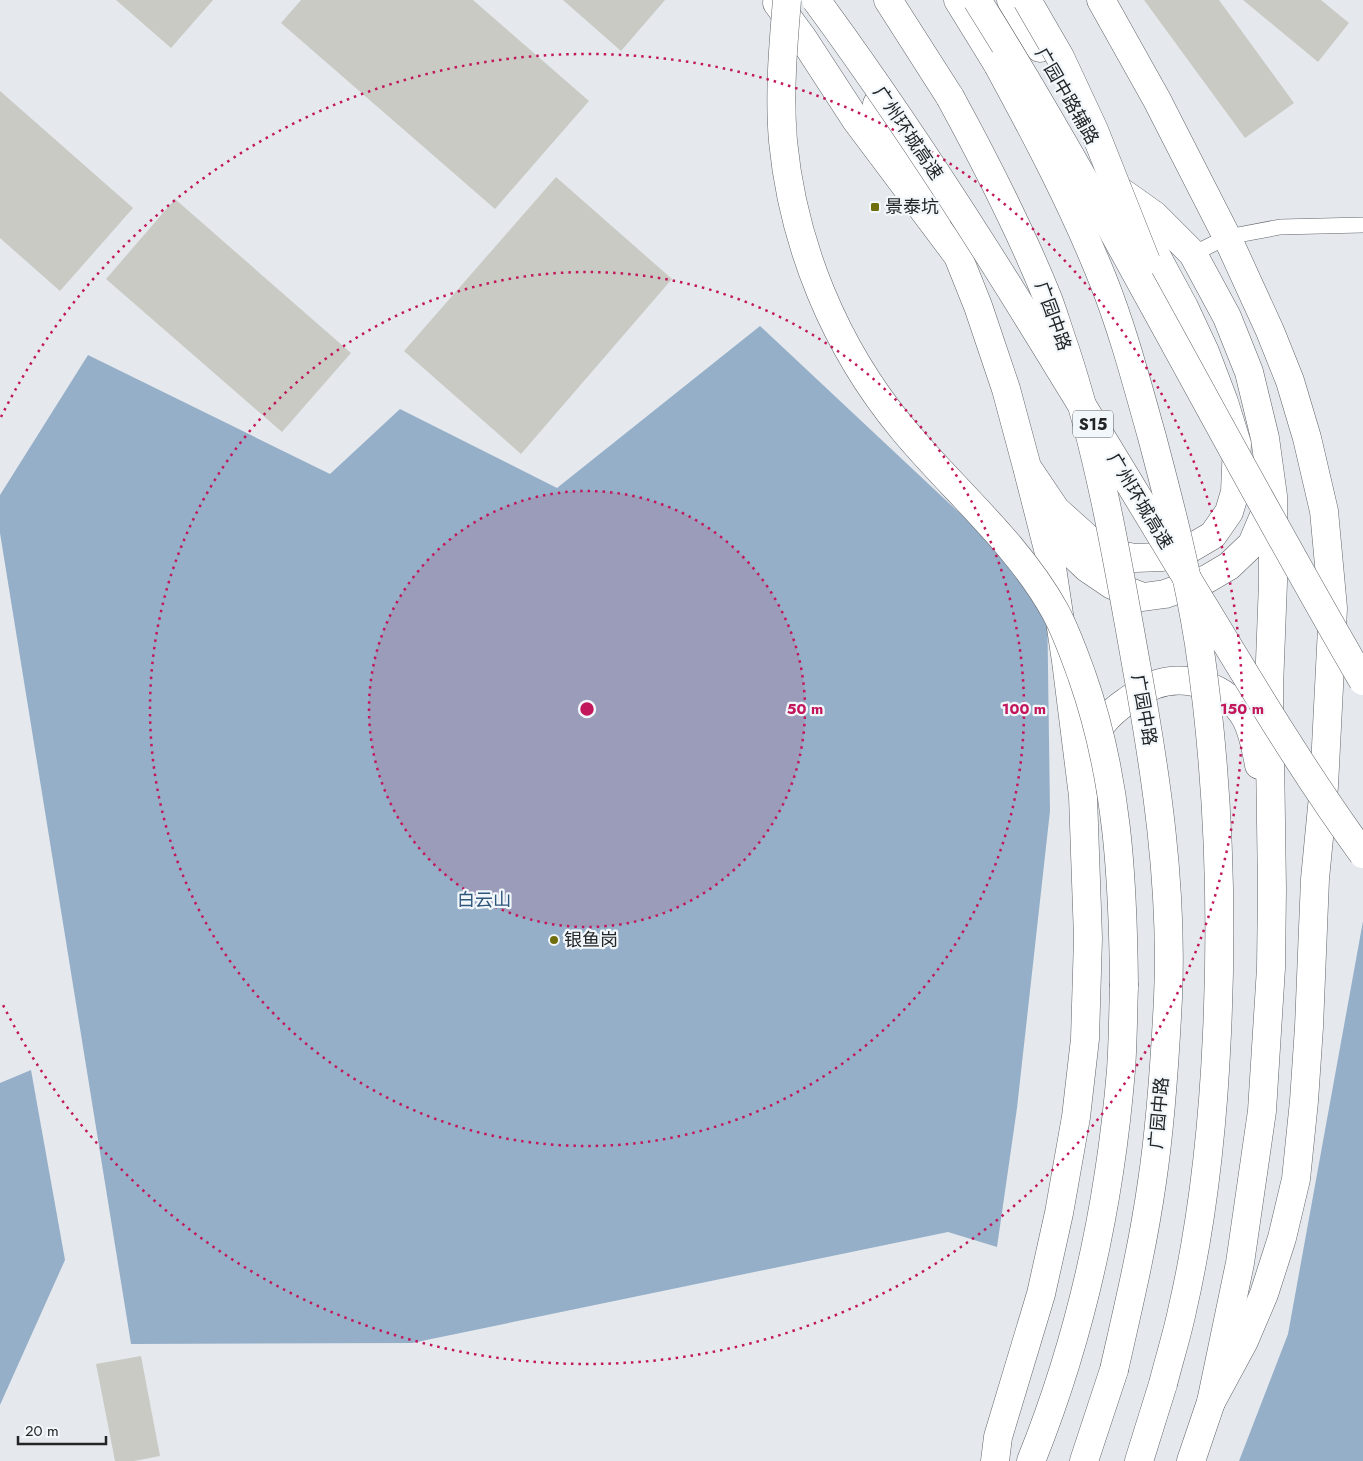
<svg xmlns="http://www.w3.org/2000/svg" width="1363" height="1461" viewBox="0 0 1363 1461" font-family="Jost,'Noto Sans SC',sans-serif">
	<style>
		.forest { fill: #96afc8 }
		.building { fill: #cacac4 }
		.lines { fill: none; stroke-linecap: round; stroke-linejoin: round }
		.service-casing { stroke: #606468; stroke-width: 16 }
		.primary-casing { stroke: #606468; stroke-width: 29 }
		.trunk-casing { stroke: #606468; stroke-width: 29 }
		.service { stroke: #fff; stroke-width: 15 }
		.primary { stroke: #fff; stroke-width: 28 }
		.trunk { stroke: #fff; stroke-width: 28 }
		.primary-bridge-casing { stroke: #606468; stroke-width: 29; stroke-linecap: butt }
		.motorway-bridge-casing { stroke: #606468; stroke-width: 29; stroke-linecap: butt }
		.primary-bridge { stroke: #fff; stroke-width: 28 }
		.motorway-bridge { stroke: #fff; stroke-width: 28 }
		.ring { fill: none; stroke: #c2185b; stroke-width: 2.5; stroke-dasharray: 2.5 5 }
		.poi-dot { fill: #6f6e0e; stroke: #f2f7fb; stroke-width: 2 }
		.labels { text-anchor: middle; stroke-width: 4.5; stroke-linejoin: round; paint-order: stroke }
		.shield { fill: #f2f7fb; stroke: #606365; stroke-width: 1 }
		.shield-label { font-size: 16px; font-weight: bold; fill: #222425 }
		.street-label { font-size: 18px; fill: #222425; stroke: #f2f7fb }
		.poi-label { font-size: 18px; fill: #222425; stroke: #f2f7fb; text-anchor: start }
		.park-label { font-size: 18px; fill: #2f567b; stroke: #f2f7fb }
		.centre { fill: #c2185b; stroke: #f2f7fb; stroke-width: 2.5 }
		.ring-label { font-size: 15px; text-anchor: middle; font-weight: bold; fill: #c2185b; stroke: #f2f7fb; stroke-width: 4.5; stroke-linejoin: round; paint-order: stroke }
	</style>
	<rect width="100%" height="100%" fill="#e5e9ee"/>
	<g class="forest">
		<path d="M760 326 1047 595 1050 811 1017 1108 997 1247 948 1232 412 1343 131 1344 0 533V495L88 355 330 474 400 409 557 488Z"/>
		<path d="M1363 921V1461H1239L1288 1334Z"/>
		<path d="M31 1070 65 1260 0 1405V1083Z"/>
	</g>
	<g class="building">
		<path d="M116 0H213L171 48Z"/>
		<path d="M301 0H473L589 101 495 209 281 23Z"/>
		<path d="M563 0H665L621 51Z"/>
		<path d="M1144 0H1219L1294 103 1245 138Z"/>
		<path d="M1243 0H1321L1349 23 1318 62Z"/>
		<path d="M0 91 133 208 60 291 0 238Z"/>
		<path d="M556 177 672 279 521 454 404 351Z"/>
		<path d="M175 199 351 353 282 432 106 279Z"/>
		<path d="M141 1356 160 1456 134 1461H115L96 1364Z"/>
	</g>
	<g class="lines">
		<defs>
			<path id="service" d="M1193 254 1227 237 1280 227 1363 225"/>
			<g id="primary">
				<path d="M888 0 950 97"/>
				<path d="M958 0 998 65"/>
				<path d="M1101 0 1157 100 1227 237 1270 331 1290 381 1307 438 1324 511 1333 608 1324 786 1315 879 1309 1027 1304 1101 1296 1179 1282 1238 1264 1294 1244 1341 1211 1402"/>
				<path d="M877 104 937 216"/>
				<path d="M1123 193 1154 215 1193 254 1227 317 1249 372 1265 438 1273 496V582L1269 687 1272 889 1271 968 1262 1111 1240 1263 1211 1402 1191 1461"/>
				<path d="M1046 518 1062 544 1087 568 1112 585 1143 597 1165 594 1207 579 1229 566 1252 544 1268 506"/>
				<path d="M1090 748C1095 728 1111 712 1127 701 1135 695 1145 689 1154 685 1187 673 1227 687 1245 717 1253 731 1256 749 1259 765"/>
				<path d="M995 1461 998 1437 1041 1294 1059 1213 1076 1117 1085 1039 1088 938 1083 796 1066 661 1051 561 1028 471"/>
				<path d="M1031 1461C1081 1337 1110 1203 1121 1070 1123 1042 1123 1014 1124 986"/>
				<path d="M1084 1461 1114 1370"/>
				<path d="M1139 1461 1163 1384"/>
			</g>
			<g id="trunk">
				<path d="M1011 0 1040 48"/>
				<path d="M777 3 802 37 856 120 958 256 978 306 1006 389 1027 467 1056 510 1086 537 1108 553 1135 558 1162 557 1191 548 1213 535 1229 512 1235 492 1237 444 1224 402 1205 352 1184 307 1142 229"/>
			</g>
		</defs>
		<use href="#service" class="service-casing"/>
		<use href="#primary" class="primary-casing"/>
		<use href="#trunk" class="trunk-casing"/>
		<use href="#service" class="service"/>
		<use href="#primary" class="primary"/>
		<use href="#trunk" class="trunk"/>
		<defs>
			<g id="primary-bridge">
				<path d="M787 0C783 47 779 94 783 141 793 245 835 347 902 428 952 489 1016 541 1055 611 1066 631 1074 654 1082 676 1118 778 1123 880 1124 986"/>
				<path d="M998 65C1036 135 1073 205 1103 280 1123 330 1137 384 1152 437 1170 505 1188 574 1199 644 1218 772 1223 903 1217 1033 1213 1126 1203 1220 1182 1311 1177 1335 1169 1360 1163 1384"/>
				<path d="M950 97C986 163 1020 229 1048 299 1054 315 1059 332 1065 349 1099 452 1117 557 1136 664 1156 774 1173 886 1168 998 1165 1059 1161 1122 1152 1182 1143 1246 1128 1308 1114 1370"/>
			</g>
			<g id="motorway-bridge">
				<path d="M816 0C947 178 1060 369 1174 557 1235 657 1294 759 1363 854"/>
				<path d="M977 0C1036 93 1090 189 1143 286 1216 418 1287 551 1363 681"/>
				<path d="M1027 0 1060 57 1094 130 1146 261"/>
			</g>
		</defs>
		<use href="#primary-bridge" class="primary-bridge-casing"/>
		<use href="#motorway-bridge" class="motorway-bridge-casing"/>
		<use href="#primary-bridge" class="primary-bridge"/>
		<use href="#motorway-bridge" class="motorway-bridge"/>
	</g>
	<circle cx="587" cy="709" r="218" fill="#c2185b" fill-opacity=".12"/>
	<g class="ring">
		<circle cx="587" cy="709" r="218"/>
		<circle cx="587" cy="709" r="437"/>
		<path d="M1 417A655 655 0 1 1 1 1001"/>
	</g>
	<g class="poi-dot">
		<rect x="870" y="202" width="10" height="10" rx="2.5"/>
		<circle cx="554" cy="940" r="5"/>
	</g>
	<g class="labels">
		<rect class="shield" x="1073" y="410.5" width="40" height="27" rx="4"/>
		<g class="shield-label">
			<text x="1093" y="430">S15</text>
		</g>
		<g class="street-label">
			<text transform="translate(1067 96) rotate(60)" y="6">广园中路辅路</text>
			<text transform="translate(908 133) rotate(56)" y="6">广州环城高速</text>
			<text transform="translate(1053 316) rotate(70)" y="6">广园中路</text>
			<text transform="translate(1140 501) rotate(59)" y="6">广州环城高速</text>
			<text transform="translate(1144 710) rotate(80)" y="6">广园中路</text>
			<text transform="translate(1159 1113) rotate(-85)" y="6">广园中路</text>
		</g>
		<g class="poi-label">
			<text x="885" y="213">景泰坑</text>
			<text x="564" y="946">银鱼岗</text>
		</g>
		<g class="park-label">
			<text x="484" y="906">白云山</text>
		</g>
	</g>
	<circle cx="587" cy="709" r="8" class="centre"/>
	<g class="ring-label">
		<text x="805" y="714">50 m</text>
		<text x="1024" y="714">100 m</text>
		<text x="1242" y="714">150 m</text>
	</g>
	<path d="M18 1436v8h88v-8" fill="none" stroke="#222425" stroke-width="2.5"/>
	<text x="25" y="1436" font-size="15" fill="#222425" stroke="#f2f7fb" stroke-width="4" paint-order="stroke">20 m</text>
</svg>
